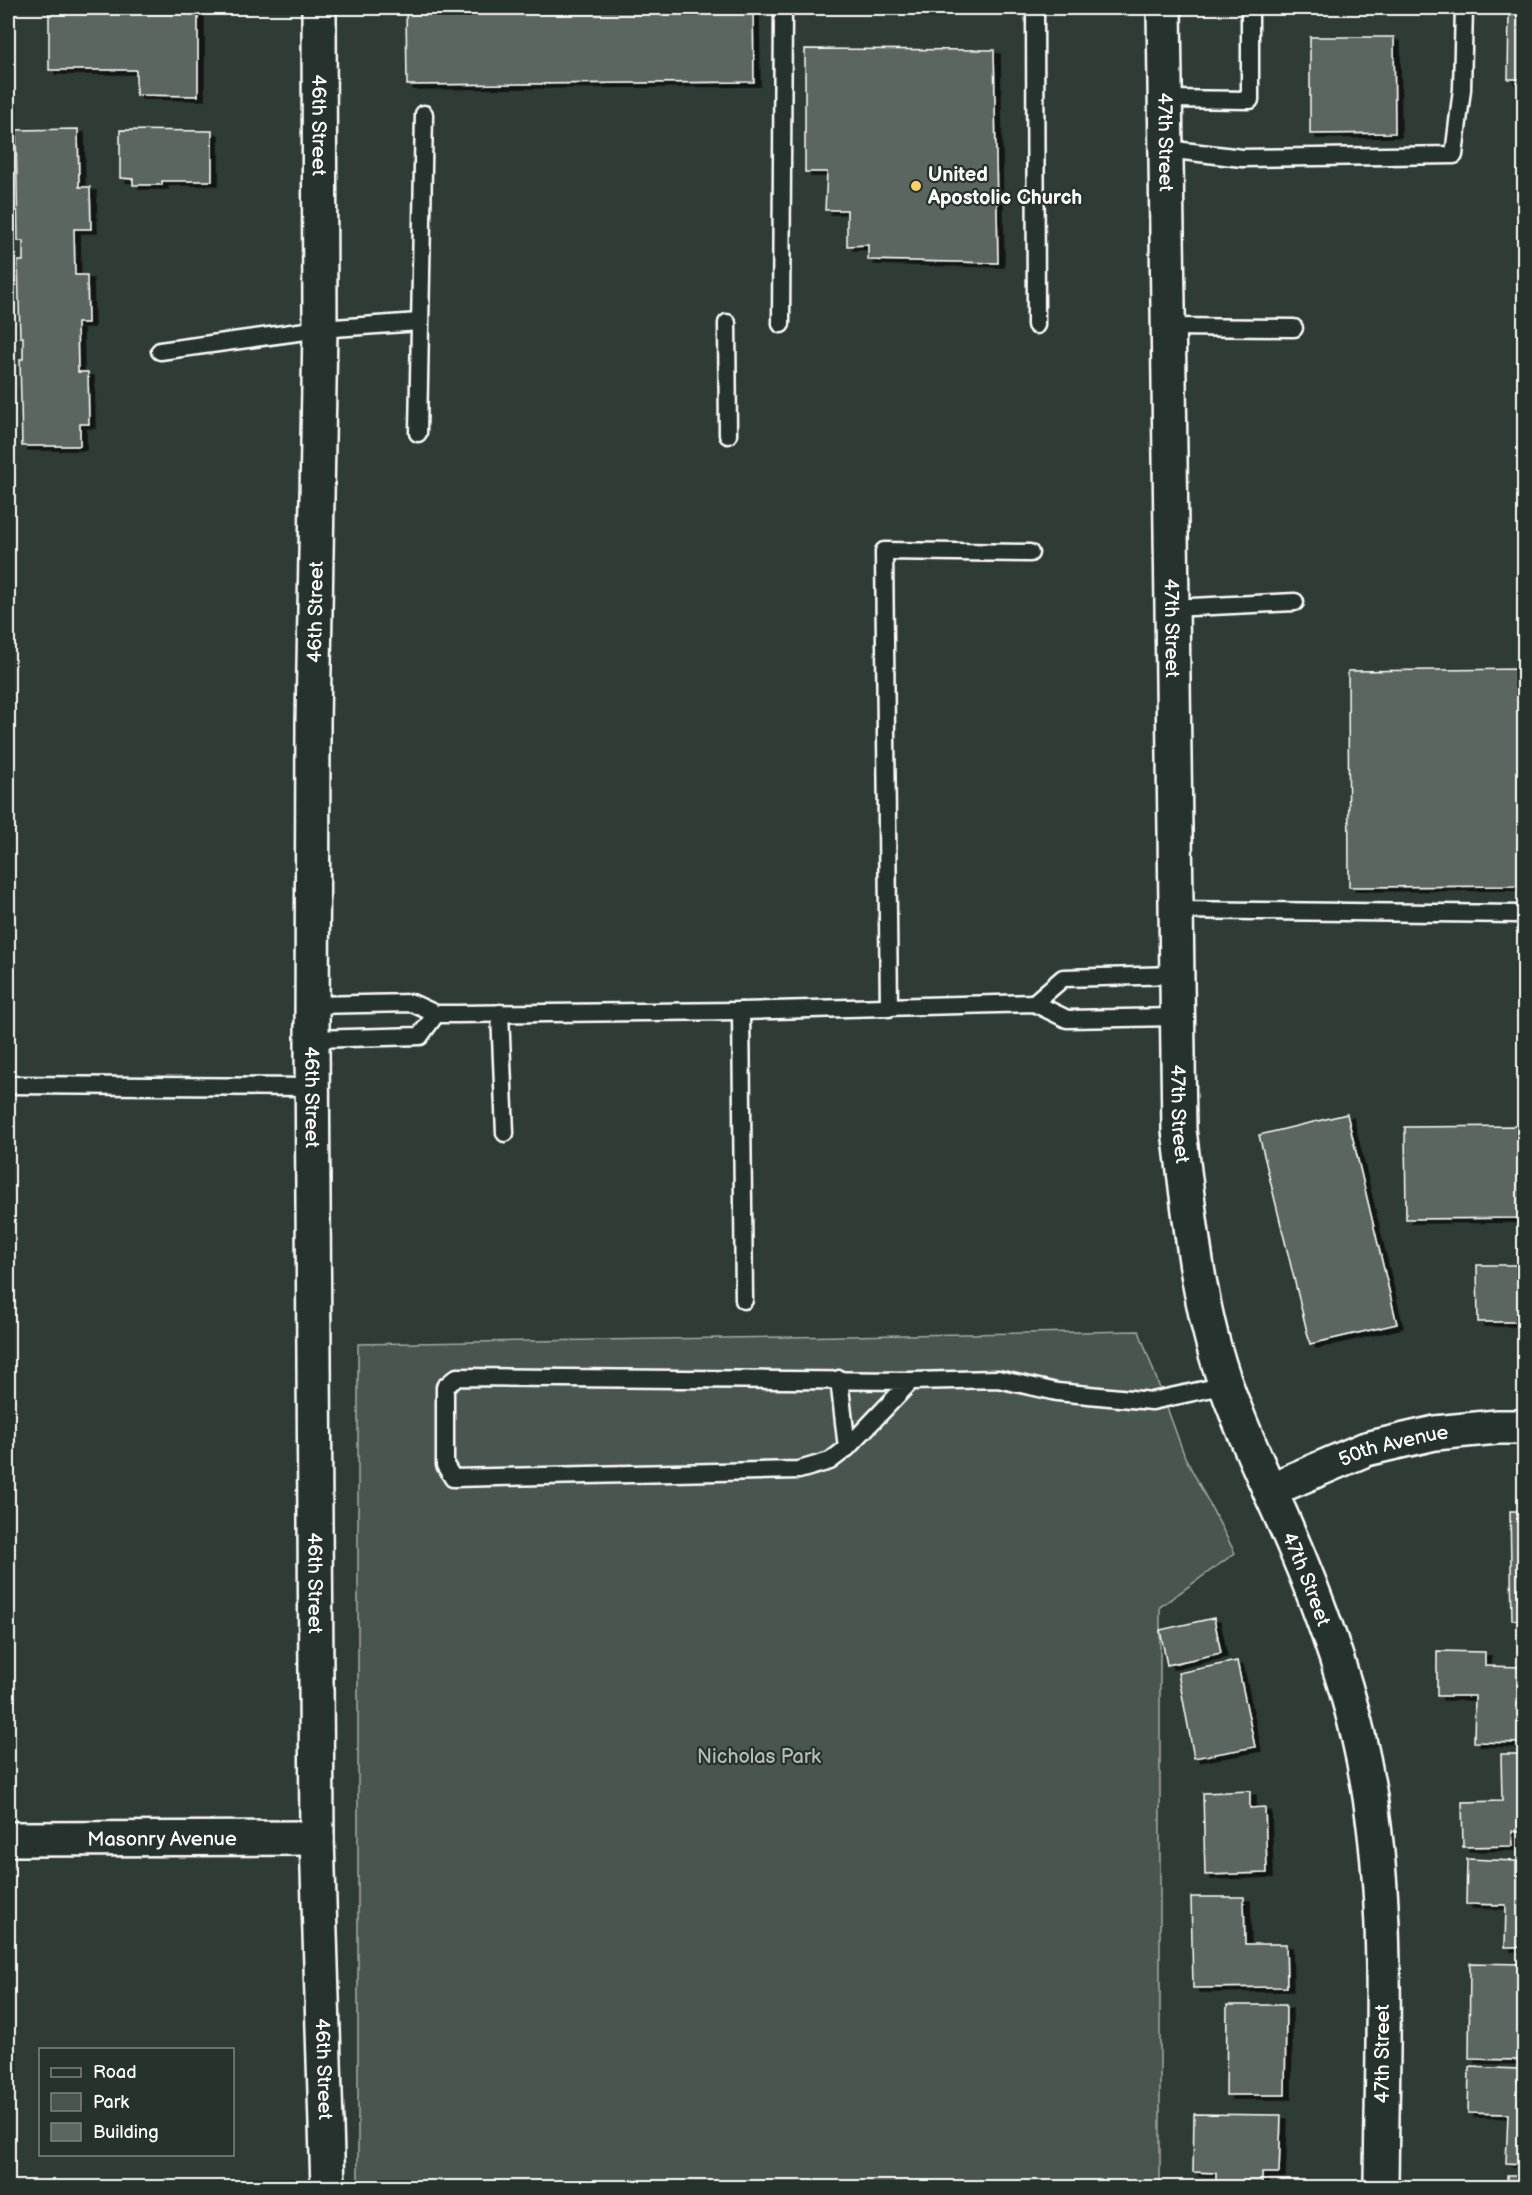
<svg xmlns="http://www.w3.org/2000/svg" width="1532" height="2195" viewBox="0 0 1532 2195" font-family="'Balsamiq Sans',sans-serif">
	<style>
		.green { fill: #4a544f; stroke: #a4aaa7; stroke-width: 1.5 }
		.building { fill: #5b6661; stroke: #fff; stroke-width: 1.5; filter: url(#shadow) }
		.lines { fill: none; stroke-linecap: round; stroke-linejoin: round }
		.lane-casing { stroke: #fff; stroke-width: 21 }
		.street-casing { stroke: #fff; stroke-width: 38 }
		.secondary-casing { stroke: #fff; stroke-width: 38 }
		.lane { stroke: #26332d; stroke-width: 16 }
		.street { stroke: #26332d; stroke-width: 33 }
		.secondary { stroke: #26332d; stroke-width: 33 }
		.poi-dot { fill: #ffd166; stroke: #26332d; stroke-width: 2 }
		.labels { text-anchor: middle; stroke-width: 4.5; stroke-linejoin: round; paint-order: stroke }
		.street-label { font-size: 20px; fill: #fff; stroke: #26332d }
		.poi-label { font-size: 20px; font-weight: bold; fill: #fff; stroke: #26332d; text-anchor: start }
		.park-label { font-size: 20px; fill: #b7bbb9; stroke: #26332d }
	</style>
	<defs>
		<filter id="shadow"><feDropShadow dx="6" dy="4" stdDeviation="0" flood-color="#0009"/></filter>
	</defs>
	<rect width="100%" height="100%" fill="#2f3b35"/>
	<filter id="ink" filterUnits="userSpaceOnUse"><feTurbulence type="fractalNoise" baseFrequency=".0167" numOctaves="2"/><feDisplacementMap in="SourceGraphic" scale="12" xChannelSelector="R" yChannelSelector="G"/><feConvolveMatrix kernelMatrix="1 2 1 2 8 2 1 2 1" color-interpolation-filters="sRGB"/></filter>
	<g filter="url(#ink)">
		<path class="green" d="M1139 1331 1185 1457 1235 1553 1160 1607V2187H358V1344Z"/>
		<g class="building">
			<path d="M406 8H753L754 82 407 85Z"/>
			<path d="M1509 8H1524V79H1508Z"/>
			<path d="M49 10 198 11V96L136 95V70H49Z"/>
			<path d="M1310 37H1394L1395 133 1310 134Z"/>
			<path d="M805 49 994 50 998 263 868 260V245L847 246V210H825L827 172H805Z"/>
			<path d="M78 129 79 187H90L91 229H74L75 275H87L88 323H77L78 372H88L89 424H80V446H22L20 359H23V337H20L18 261H23V241H18L16 130Z"/>
			<path d="M120 130 212 131V181H162V185H133V179L120 178Z"/>
			<path d="M1524 669V886L1349 887 1348 671Z"/>
			<path d="M1347 1114 1397 1324 1310 1344 1259 1135Z"/>
			<path d="M1524 1126V1218L1406 1219 1405 1127Z"/>
			<path d="M1477 1265H1524V1322H1478Z"/>
			<path d="M1510 1511H1524V1619L1512 1620Z"/>
			<path d="M1214 1618 1221 1653 1167 1665 1160 1630Z"/>
			<path d="M1437 1651 1485 1652V1666L1524 1667V1743L1474 1742 1475 1696H1437Z"/>
			<path d="M1237 1661 1255 1747 1194 1758 1178 1673Z"/>
			<path d="M1501 1754H1524V1831H1512L1513 1846 1463 1847 1462 1802 1502 1801Z"/>
			<path d="M1250 1791V1808L1265 1807 1267 1873 1205 1875 1203 1793Z"/>
			<path d="M1467 1859 1516 1861V1876H1524V1947H1505L1506 1905 1466 1904Z"/>
			<path d="M1191 1897H1244L1245 1944H1286L1287 1987 1193 1988Z"/>
			<path d="M1470 1963 1524 1964V2045H1520V2060L1469 2059Z"/>
			<path d="M1227 2005H1286L1285 2095H1226Z"/>
			<path d="M1469 2067 1519 2069 1518 2082H1524V2164L1506 2163 1508 2114 1468 2113Z"/>
			<path d="M1194 2114 1281 2115 1279 2173H1262V2188H1216V2173L1193 2172Z"/>
			<rect x="1507" y="2176" width="17" height="12"/>
		</g>
		<g class="lines">
			<defs>
				<g id="lane">
					<path d="M1035 8 1036 325"/>
					<path d="M1165 99 1250 100V8"/>
					<path d="M1166 149 1242 158 1454 155 1462 89 1464 8"/>
					<path d="M727 323 728 435"/>
					<path d="M781 324 783 8"/>
					<path d="M1168 327 1294 328"/>
					<path d="M160 351 320 329 419 322"/>
					<path d="M418 433 424 114"/>
					<path d="M1171 608 1295 602"/>
					<path d="M1176 910 1520 914"/>
					<path d="M1034 1003 1063 978 1177 975"/>
					<path d="M312 1005 412 1003 436 1014H457L741 1011 1034 1003 1067 1019 1177 1017"/>
					<path d="M889 1008 884 551 1030 553"/>
					<path d="M741 1011 744 1300"/>
					<path d="M500 1013 505 1133"/>
					<path d="M312 1039 420 1036 436 1014"/>
					<path d="M8 1085 313 1087"/>
					<path d="M839 1379 847 1448"/>
					<path d="M911 1381 847 1448 830 1461 799 1470 453 1478 445 1465V1387L457 1377 911 1381 998 1379 1057 1392 1152 1401 1226 1385"/>
				</g>
				<g id="street">
					<path id="s1" d="M319 8 320 329 313 723 312 1039 317 1838 328 2188"/>
					<path id="s2" d="M1270 1490 1366 1449 1435 1433 1497 1427H1524"/>
					<path id="s3" d="M8 1839 317 1838"/>
				</g>
				<g id="secondary">
					<path id="s4" d="M1164 8 1179 1130C1190 1216 1197 1306 1227 1388 1239 1422 1254 1455 1269 1489 1304 1565 1339 1653 1358 1735 1393 1883 1382 2037 1381 2188"/>
				</g>
			</defs>
			<use href="#lane" class="lane-casing"/>
			<use href="#street" class="street-casing"/>
			<use href="#secondary" class="secondary-casing"/>
			<use href="#lane" class="lane"/>
			<use href="#street" class="street"/>
			<use href="#secondary" class="secondary"/>
		</g>
	</g>
	<circle class="poi-dot" cx="916" cy="186" r="6"/>
	<g class="labels">
		<g class="street-label">
			<text dy="7" stroke="none"><textPath href="#s1" startOffset="117">46th Street</textPath></text>
			<text dy="7" stroke="none"><textPath href="#s4" startOffset="134">47th Street</textPath></text>
			<text transform="translate(315 612) rotate(-89)" y="7">46th Street</text>
			<text dy="7" stroke="none"><textPath href="#s4" startOffset="620">47th Street</textPath></text>
			<text dy="7" stroke="none"><textPath href="#s1" startOffset="1089">46th Street</textPath></text>
			<text dy="7" stroke="none"><textPath href="#s4" startOffset="1106">47th Street</textPath></text>
			<text dy="7" stroke="none"><textPath href="#s2" startOffset="132">50th Avenue</textPath></text>
			<text dy="7" stroke="none"><textPath href="#s4" startOffset="1592">47th Street</textPath></text>
			<text dy="7" stroke="none"><textPath href="#s1" startOffset="1575">46th Street</textPath></text>
			<text dy="7" stroke="none"><textPath href="#s3" startOffset="154">Masonry Avenue</textPath></text>
			<text transform="translate(1382 2054) rotate(-90)" y="7">47th Street</text>
			<text dy="7" stroke="none"><textPath href="#s1" startOffset="2061">46th Street</textPath></text>
		</g>
		<g class="poi-label">
			<text x="928" y="181">United<tspan x="928" dy="23">Apostolic Church</tspan></text>
		</g>
		<g class="park-label">
			<text x="759" y="1763">Nicholas Park</text>
		</g>
	</g>
	<rect width="1532" height="2195" fill="none" stroke="#26332d" stroke-width="30"/>
	<rect x="15" y="15" width="1502" height="2165" fill="none" stroke="#fff" stroke-width="2" filter="url(#ink)"/>
	<rect x="39" y="2048" width="195" height="108" fill="#26332d" stroke="#7d8581" stroke-width="1.5"/>
	<rect x="51" y="2068" width="30" height="9" fill="#26332d" stroke="#7d8581" stroke-width="1.5"/>
	<text x="93" y="2078" font-size="18" fill="#ffffff">Road</text>
	<rect x="51" y="2093" width="30" height="18" fill="#4a544f" stroke="#7d8581" stroke-width="1.5"/>
	<text x="93" y="2108" font-size="18" fill="#ffffff">Park</text>
	<rect x="51" y="2123" width="30" height="18" fill="#5b6661" stroke="#7d8581" stroke-width="1.5"/>
	<text x="93" y="2138" font-size="18" fill="#ffffff">Building</text>
</svg>
